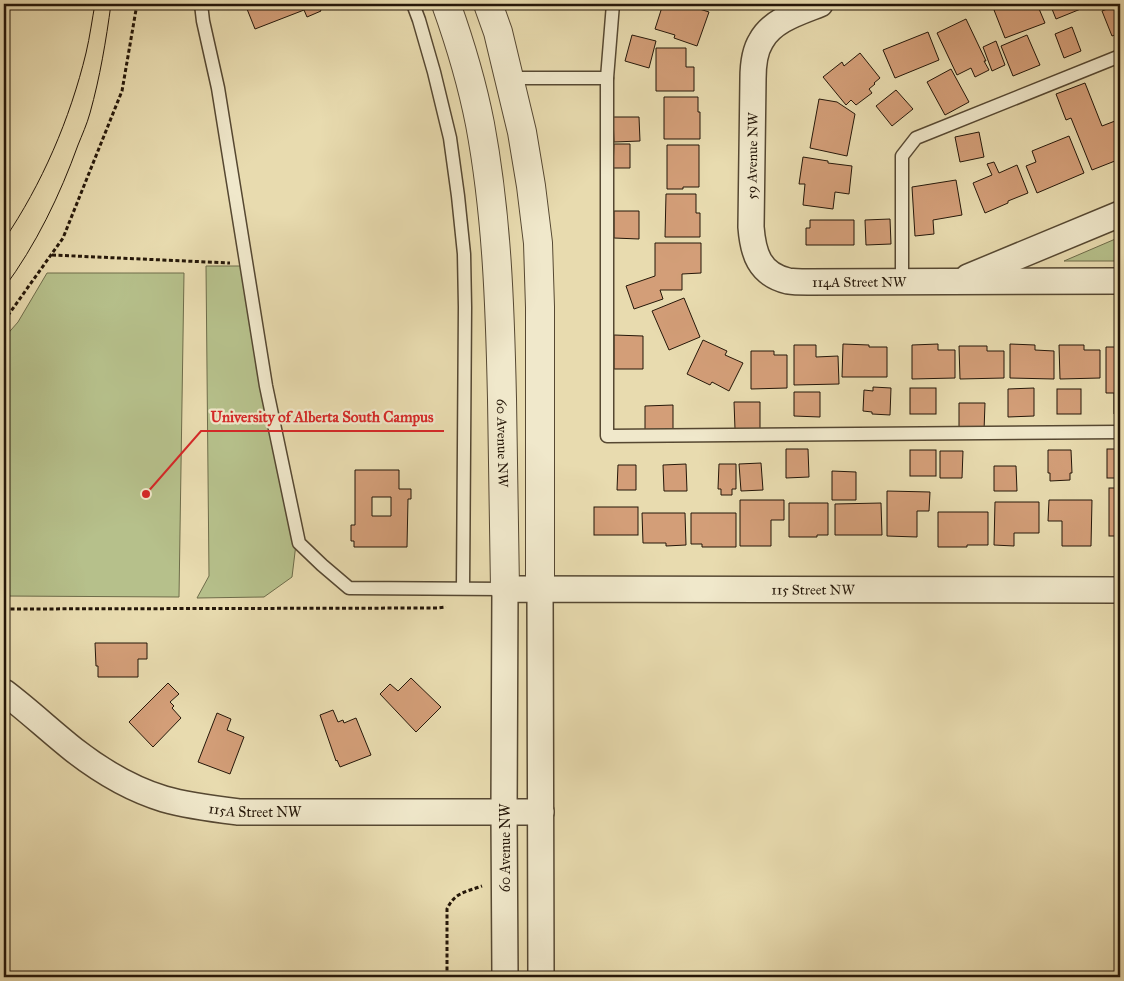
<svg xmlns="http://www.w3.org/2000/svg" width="1124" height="981" viewBox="0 0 1124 981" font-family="'IM FELL Great Primer',serif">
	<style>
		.green { fill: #b6c08b; stroke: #6e6c4a }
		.building { fill: #d39e78; stroke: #251709; fill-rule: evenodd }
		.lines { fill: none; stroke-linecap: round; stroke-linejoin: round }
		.service-casing { stroke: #564832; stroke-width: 15 }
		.minor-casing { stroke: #564832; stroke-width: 28 }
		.tertiary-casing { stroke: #564832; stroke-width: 30 }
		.path { stroke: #251709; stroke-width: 3; stroke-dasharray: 4 2.5; stroke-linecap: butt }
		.service { stroke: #f0e8cb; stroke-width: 12 }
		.minor { stroke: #f0e8cb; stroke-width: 25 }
		.tertiary { stroke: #f0e8cb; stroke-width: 28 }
		.tram { stroke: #251709; stroke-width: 1 }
		.labels { text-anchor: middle; stroke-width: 4.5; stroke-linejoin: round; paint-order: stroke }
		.street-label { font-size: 14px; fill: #251709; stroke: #f0e8cb }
		.leader { fill: none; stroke: #d62828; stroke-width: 2 }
		.callout-dot { fill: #d62828; stroke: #f0e8cb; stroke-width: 2 }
		.callout-label { font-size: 15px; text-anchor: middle; font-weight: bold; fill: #d62828; stroke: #f0e8cb; stroke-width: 4.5; stroke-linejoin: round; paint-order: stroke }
	</style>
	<rect width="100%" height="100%" fill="#e8dbaf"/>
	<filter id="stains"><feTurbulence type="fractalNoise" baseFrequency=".004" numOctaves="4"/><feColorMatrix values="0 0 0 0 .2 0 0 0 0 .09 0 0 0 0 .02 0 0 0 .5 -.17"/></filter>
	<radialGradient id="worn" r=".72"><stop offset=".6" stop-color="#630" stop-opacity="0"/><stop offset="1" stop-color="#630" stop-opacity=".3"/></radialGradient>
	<g class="green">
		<path d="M1120 237V261H1064Z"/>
		<path d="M206 266H242L296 544 292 577 264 597 197 598 209 576Z"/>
		<path d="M47 273H184L179 597 4 596V338L18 322Z"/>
	</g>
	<g class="building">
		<path d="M245 4H327L319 7 321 11 307 17 304 10 255 29Z"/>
		<path d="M663 4H690V6L709 12 697 46 674 38 675 35 655 29Z"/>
		<path d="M1008 4H1037L1045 23 1005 38 994 10Z"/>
		<path d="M1050 4H1093L1056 19Z"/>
		<path d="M1120 4V33L1112 36 1102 11Z"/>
		<path d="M966 19 986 61H984L989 70 975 77 971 68 957 75 937 33Z"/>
		<path d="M1072 27 1081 51 1064 58 1055 34Z"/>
		<path d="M928 32 939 60 895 78 883 50Z"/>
		<path d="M632 35 656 41 649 68 625 61Z"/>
		<path d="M1027 35 1040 65 1013 76 1001 46Z"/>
		<path d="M996 41 1005 65 992 71 983 47Z"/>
		<path d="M656 48H686V67H694V91H656Z"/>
		<path d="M860 53 880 78 874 83 875 84 869 89 872 93 856 105 851 100 846 105 823 77 842 62 844 66Z"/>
		<path d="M951 69 969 102 945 115 927 82Z"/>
		<path d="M1085 83 1102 126 1115 121 1116 123 1120 121V159L1092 170 1071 118 1066 120 1056 94Z"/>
		<path d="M896 90 913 109 892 126 876 106Z"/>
		<path d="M664 97H698V112H700V139H664Z"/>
		<path d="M819 99 837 102 855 114 847 156 810 148Z"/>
		<path d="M613 117H639L640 141 614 142Z"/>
		<path d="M979 132 984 157 960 162 955 137Z"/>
		<path d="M1069 136 1084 173 1037 193 1026 166 1036 162 1032 151Z"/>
		<path d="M614 144H630V168H613Z"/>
		<path d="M667 145H699V187H683V189H667Z"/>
		<path d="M803 157 828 161V163L852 166 849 194 835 192 833 209 803 205 805 184H799Z"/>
		<path d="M994 162 999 173 1017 165 1028 193 1008 201V203L985 213 973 183 992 175 987 164Z"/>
		<path d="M956 180 962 215 933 220 934 234 915 236 912 187Z"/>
		<path d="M666 194H696V213H700V237H665Z"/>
		<path d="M614 211H639V239L614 238Z"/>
		<path d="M890 219 891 244 866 245 865 220Z"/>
		<path d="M810 220H854V245H806V228H810Z"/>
		<path d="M655 243H701V273L682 274V290H660L663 299 634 309 626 286 655 276Z"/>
		<path d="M684 298 700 337 669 350 652 311Z"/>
		<path d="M614 335 643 336V369H614Z"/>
		<path d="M703 340 727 351 725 355 743 363 729 391 712 382 710 385 687 374Z"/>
		<path d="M843 344 869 345V347H887V377H842Z"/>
		<path d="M938 344V350H955V378L912 379V345Z"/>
		<path d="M1010 344 1035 345V350L1054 351V379L1010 378Z"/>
		<path d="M794 345H816V357L838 356 839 384 794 385Z"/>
		<path d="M1059 345H1084V350H1100V378L1060 379Z"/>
		<path d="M959 346H987V351H1004V378L960 379Z"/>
		<path d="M1106 347H1120V414H1114V393H1106Z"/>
		<path d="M751 351H774V355H787V388L751 389Z"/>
		<path d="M873 387 891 388 890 415 872 414V412L863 411 864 390 873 391Z"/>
		<rect x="910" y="388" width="26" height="26"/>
		<path d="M1034 388V416L1008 417V389Z"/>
		<rect x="1057" y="389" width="24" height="25"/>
		<path d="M794 392H820V417L794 416Z"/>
		<path d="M734 402H760V429H735Z"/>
		<path d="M959 403H985L984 431H959Z"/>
		<path d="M673 405V432H645V406Z"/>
		<path d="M786 449H808L809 477 786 478Z"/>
		<rect x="1107" y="449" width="13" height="29"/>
		<rect x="910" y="450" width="26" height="26"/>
		<path d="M1048 450H1071L1072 473H1070V480L1050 481V473H1048Z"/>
		<path d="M940 451H963L962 478H940Z"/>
		<path d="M761 463 763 490 741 491 739 464Z"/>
		<path d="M686 464 687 491H664L663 465Z"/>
		<path d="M719 464H736V489H732V495H721V489H718Z"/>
		<path d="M618 465H636V490H617Z"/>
		<path d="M994 466H1016L1017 491H994Z"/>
		<path d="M355 470H399V489H411V499H408L407 547H354V541H351V525H355ZM372 497H391V516H372Z"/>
		<path d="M832 471 856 472V500H832Z"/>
		<rect x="1109" y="488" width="11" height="48"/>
		<path d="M887 491 930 492 929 511H917V537L887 536Z"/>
		<path d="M740 500H784V520H771V546H740Z"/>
		<path d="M1049 500H1092L1091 546H1062V521H1048Z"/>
		<path d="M995 502H1039V533H1014V546L994 545Z"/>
		<path d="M789 503H828V535H817V537H789Z"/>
		<path d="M881 503 882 535H835V504Z"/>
		<rect x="594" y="507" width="44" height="28"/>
		<path d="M938 512H988V545H967V547H938Z"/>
		<path d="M642 513H685L686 545 666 546V543H643Z"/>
		<path d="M691 513H736V547H702V544H691Z"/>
		<path d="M95 643H147V659H138V677H98V666H96Z"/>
		<path d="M411 678 441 707 416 732 380 694 390 684 398 691Z"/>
		<path d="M168 683 179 694 170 702 174 706 172 708 181 718 153 747 129 722Z"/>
		<path d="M333 710 338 722 343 720 344 723 356 718 371 755 340 767 337 760 336 761 320 715Z"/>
		<path d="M217 713 231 719 227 730 244 737 230 774 198 762Z"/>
	</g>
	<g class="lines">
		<defs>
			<g id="service">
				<path d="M201 4 203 21 218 88 266 386 299 543 322 565 349 588 505 589"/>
				<path d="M413 4 419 20 434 72 450 138 458 196 464 254 465 307 463 588"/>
				<path d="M613 4 607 78V436L1120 432"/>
				<path d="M510 78H607"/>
				<path d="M902 282V156L916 138 1120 56"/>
			</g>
			<g id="minor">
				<path id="s1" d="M820 4C800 12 772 20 761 41 754 52 753 66 753 79L751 227C753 253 759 274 788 281 794 282 801 282 808 282L1120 281"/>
				<path d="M968 277 1120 214"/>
				<path d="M540 588 541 977"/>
				<path id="s2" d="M4 692C28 710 50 731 74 750 101 771 131 789 164 799 188 806 214 809 239 812H541"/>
				<path id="s3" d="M505 977 504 812 505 589 1120 590"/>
			</g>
			<g id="tertiary">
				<path id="s4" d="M446 4C460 43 472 83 480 124 497 215 500 307 502 399 503 463 504 526 505 589"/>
				<path d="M488 4 498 32 522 132 531 186 538 243 540 307V588"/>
			</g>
		</defs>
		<use href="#service" class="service-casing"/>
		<use href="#minor" class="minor-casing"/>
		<use href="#tertiary" class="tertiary-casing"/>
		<g class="path">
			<path d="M52 255 230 263"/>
			<path d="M4 321 63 238 122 91 137 4"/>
			<path d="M4 609 437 608 446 607"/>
			<path d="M447 977V909C455 892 466 892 482 886"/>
		</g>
		<use href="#service" class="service"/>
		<use href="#minor" class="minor"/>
		<use href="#tertiary" class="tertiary"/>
		<g class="tram">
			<path d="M4 240C42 184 70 119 86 53 90 36 92 20 95 4"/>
			<path d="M4 288C36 245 60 195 78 145 82 135 87 124 90 113 100 77 106 41 111 4"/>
		</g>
	</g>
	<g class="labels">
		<g class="street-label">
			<text transform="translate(752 156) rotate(-89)" y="5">59 Avenue NW</text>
			<text dy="5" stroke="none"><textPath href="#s1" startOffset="401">114A Street NW</textPath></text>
			<text dy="5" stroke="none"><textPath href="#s4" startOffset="445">60 Avenue NW</textPath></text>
			<text dy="5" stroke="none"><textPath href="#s3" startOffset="696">115 Street NW</textPath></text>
			<text dy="5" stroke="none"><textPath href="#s2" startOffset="286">115A Street NW</textPath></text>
			<text transform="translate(505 848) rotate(-90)" y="5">60 Avenue NW</text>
		</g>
	</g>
	<path class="leader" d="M146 494L201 431H444"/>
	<circle class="callout-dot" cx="146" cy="494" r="5"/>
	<g class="callout-label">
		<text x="322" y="422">University of Alberta South Campus</text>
	</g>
	<rect width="1124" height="981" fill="none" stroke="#e8dbaf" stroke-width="20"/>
	<rect x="5" y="5" width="1114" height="971" fill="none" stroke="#251709" stroke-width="2.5"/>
	<rect x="10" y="10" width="1104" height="961" fill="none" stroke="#251709"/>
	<rect width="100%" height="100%" filter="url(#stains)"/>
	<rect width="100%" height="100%" fill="url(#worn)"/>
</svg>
